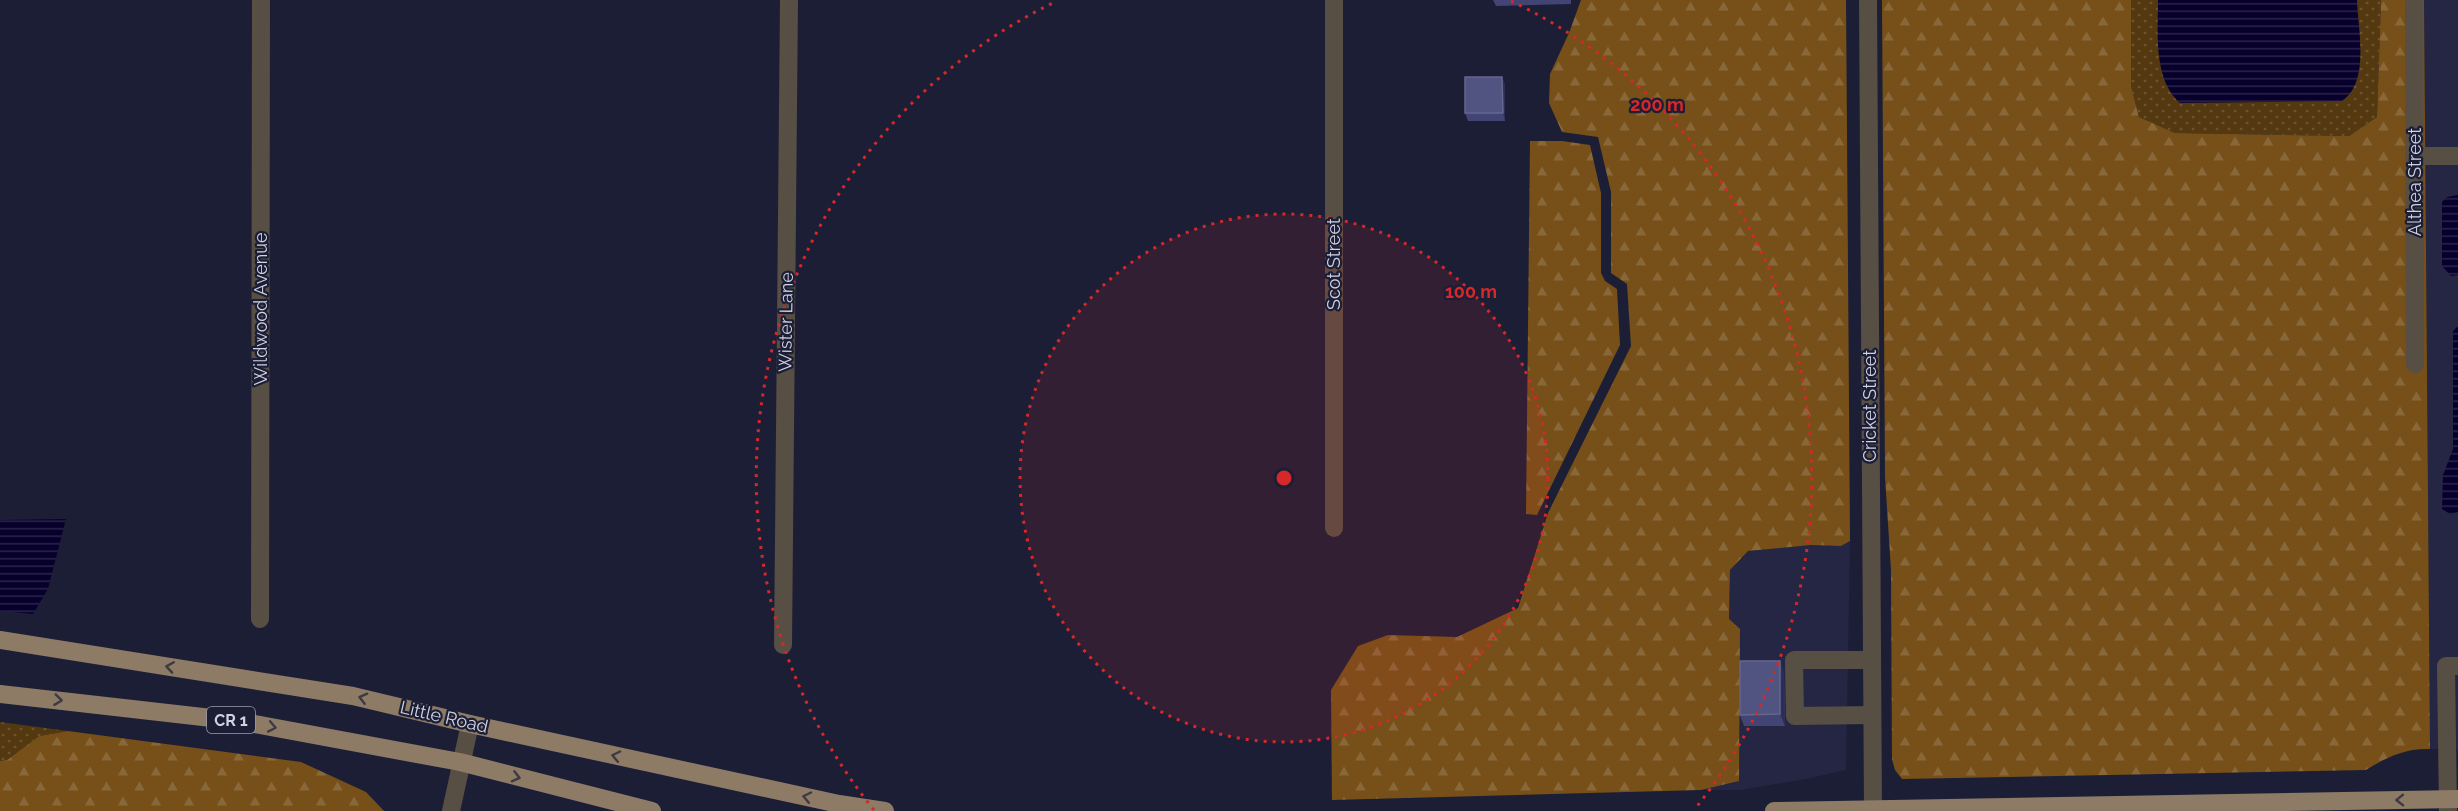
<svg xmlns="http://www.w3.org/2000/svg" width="2458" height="811" viewBox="0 0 2458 811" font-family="Raleway,sans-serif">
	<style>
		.built { fill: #242643 }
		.grass { fill: url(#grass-dots) }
		.forest { fill: url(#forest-firs) }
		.water { fill: url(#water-rules) }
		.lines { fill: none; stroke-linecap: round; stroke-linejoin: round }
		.minor { stroke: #574e44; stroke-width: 18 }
		.major { stroke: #8d7b65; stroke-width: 18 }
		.wall { fill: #424474 }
		.shaded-wall { fill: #2c2e56 }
		.building { fill: #515380; stroke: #65678f; stroke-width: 1.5 }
		.oneway { stroke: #3e3a44 }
		.ring { fill: none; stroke: #d62828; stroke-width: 3; stroke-dasharray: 3 6 }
		.labels { text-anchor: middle; stroke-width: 4.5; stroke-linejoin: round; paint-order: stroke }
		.shield { fill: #1c1e36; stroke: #999cae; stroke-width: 1.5 }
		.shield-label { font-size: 16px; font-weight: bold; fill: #cfd2e2 }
		.street-label { font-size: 18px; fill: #cfd2e2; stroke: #1c1e36 }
		.centre { fill: #d62828; stroke: #1c1e36; stroke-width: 3 }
		.ring-label { font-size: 18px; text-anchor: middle; font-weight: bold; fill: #d62828; stroke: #1c1e36; stroke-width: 4.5; stroke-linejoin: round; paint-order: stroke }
	</style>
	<defs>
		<pattern id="grass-dots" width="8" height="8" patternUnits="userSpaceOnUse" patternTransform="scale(1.5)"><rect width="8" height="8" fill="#54380f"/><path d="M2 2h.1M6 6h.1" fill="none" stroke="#6c5432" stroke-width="1.8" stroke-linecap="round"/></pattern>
		<pattern id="forest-firs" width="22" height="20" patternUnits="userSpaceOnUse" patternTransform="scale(1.5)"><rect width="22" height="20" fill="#765018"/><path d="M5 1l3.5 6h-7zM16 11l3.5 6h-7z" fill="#886839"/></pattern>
		<pattern id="water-rules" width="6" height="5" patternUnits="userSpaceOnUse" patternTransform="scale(1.5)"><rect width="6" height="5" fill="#08002c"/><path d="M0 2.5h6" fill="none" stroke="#2b244a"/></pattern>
	</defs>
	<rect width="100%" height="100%" fill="#1c1e36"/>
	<g class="built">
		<path d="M2424 0H2458V749H2430Z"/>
		<path d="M1850 541 1846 770 1811 778 1741 790H1701L1739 781 1729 619 1730 570 1748 551 1811 545 1841 546Z"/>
	</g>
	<g class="grass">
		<path d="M2131 0H2381L2377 117 2349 136 2175 133 2139 117 2131 86Z"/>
		<path d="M0 722 68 731 39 736 7 760 0 761Z"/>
	</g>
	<g class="forest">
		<path d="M1581 0H1846L1850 541 1841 546 1811 545 1748 551 1730 570 1729 619 1740 629 1739 781 1701 790 1332 800 1331 690 1358 646 1388 635 1457 637 1518 608 1548 513 1631 346 1627 284 1611 273V192L1598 137 1562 132 1549 103 1550 74 1569 33Z"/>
		<path d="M1882 0H2131V86L2139 117 2175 133 2349 136 2377 117 2381 0H2424L2430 749C2405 748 2387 757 2366 770L1902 779 1895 770 1892 759 1891 570 1885 477Z"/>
		<path d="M1530 141H1562L1590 145 1601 193V273L1605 281 1617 289 1620 345 1537 515 1526 514Z"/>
		<path d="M68 731 301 762 366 792 384 811H0V761L7 760 39 736Z"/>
	</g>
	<g class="water">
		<path d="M2158 0H2357C2358 30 2370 82 2342 101L2180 103C2153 79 2158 33 2158 0Z"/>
		<path d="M2458 195V275L2451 276 2442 266V202L2447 197Z"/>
		<path d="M2458 326V512L2450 514 2442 509 2443 475 2453 449V331Z"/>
		<path d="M66 519 48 589 33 614 0 611V520Z"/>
	</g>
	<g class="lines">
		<g class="minor">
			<path d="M1334 0V528"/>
			<path d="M1868 0 1873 811"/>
			<path d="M2414 0 2415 364"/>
			<path d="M2414 156H2458"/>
			<path d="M260 619 261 0"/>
			<path d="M783 645 789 0"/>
			<path d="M1872 660H1794L1795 716 1872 715"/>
			<path d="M451 811 470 724"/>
			<path d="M2448 811 2446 666H2458"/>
		</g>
		<g class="major">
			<path d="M0 640 353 696 470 724 839 804 885 811"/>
			<path d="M0 694 238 721 460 762 652 811"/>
			<path d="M1774 811 2458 799"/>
		</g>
	</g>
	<g class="wall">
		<path d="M1493 0H1571V4L1496 6Z"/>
		<path d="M1505 84V121H1468L1465 113Z"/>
		<path d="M1784 672 1785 726H1744L1740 715Z"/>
	</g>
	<g class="shaded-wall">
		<path d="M1502 77 1505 84V121L1503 113Z"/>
		<path d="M1780 661 1784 672 1785 726 1780 714Z"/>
	</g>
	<g class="building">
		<path d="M1465 77H1502L1503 113H1465Z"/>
		<path d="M1740 661H1780V714L1740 715Z"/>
	</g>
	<defs><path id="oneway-chevron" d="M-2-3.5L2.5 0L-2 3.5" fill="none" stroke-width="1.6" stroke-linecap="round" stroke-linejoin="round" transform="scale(1.5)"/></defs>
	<g class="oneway">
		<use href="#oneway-chevron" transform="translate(170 667) rotate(-171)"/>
		<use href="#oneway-chevron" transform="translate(363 698) rotate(-166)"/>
		<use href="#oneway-chevron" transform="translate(58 700) rotate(7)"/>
		<use href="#oneway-chevron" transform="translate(272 727) rotate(11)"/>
		<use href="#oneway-chevron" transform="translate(616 756) rotate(-168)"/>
		<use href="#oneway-chevron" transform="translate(516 777) rotate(14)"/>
		<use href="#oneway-chevron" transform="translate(807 797) rotate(-168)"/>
		<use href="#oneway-chevron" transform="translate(2400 800) rotate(179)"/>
	</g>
	<circle cx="1284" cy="478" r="264" fill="#d62828" fill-opacity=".12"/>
	<g class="ring">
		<circle cx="1284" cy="478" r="264"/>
		<path d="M874 810A528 528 0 0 1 1057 1M1511 1A528 528 0 0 1 1694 810"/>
	</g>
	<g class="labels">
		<rect class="shield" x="207" y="707" width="48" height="26" rx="4.5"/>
		<g class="shield-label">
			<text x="231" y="726">CR 1</text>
		</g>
		<g class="street-label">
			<text transform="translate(2415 182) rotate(-90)" y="6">Althea Street</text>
			<text transform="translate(1334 264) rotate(-90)" y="6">Scot Street</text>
			<text transform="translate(261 309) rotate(-90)" y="6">Wildwood Avenue</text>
			<text transform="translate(786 322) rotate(-89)" y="6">Wister Lane</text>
			<text transform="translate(1870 406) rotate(-90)" y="6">Cricket Street</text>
			<text transform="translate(444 717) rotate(13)" y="6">Little Road</text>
		</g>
	</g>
	<circle cx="1284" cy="478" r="9" class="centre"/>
	<g class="ring-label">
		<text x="1657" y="111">200 m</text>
		<text x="1471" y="298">100 m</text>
	</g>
</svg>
